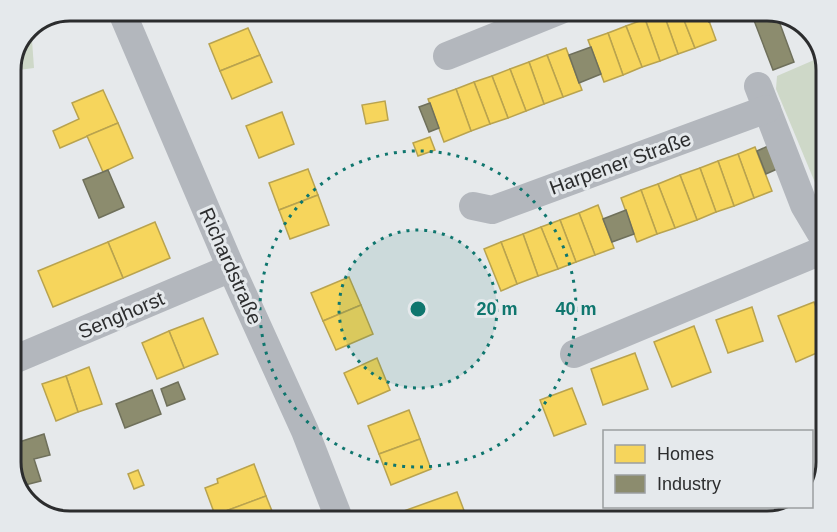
<svg xmlns="http://www.w3.org/2000/svg" width="837" height="532" viewBox="0 0 837 532" font-family="Helvetica,sans-serif">
	<style>
		.green { fill: #ced8c8 }
		.homes { fill: #f6d55c; stroke: #b9a34e; stroke-width: 1.5 }
		.industry { fill: #8c8c6e; stroke: #6f705b; stroke-width: 1.5 }
		.lines { fill: none; stroke-linecap: round; stroke-linejoin: round }
		.minor { stroke: #b3b7bd; stroke-width: 28 }
		.ring { fill: none; stroke: #0f766e; stroke-width: 3; stroke-dasharray: 3 6 }
		.labels { text-anchor: middle; stroke-width: 6; stroke-linejoin: round; paint-order: stroke }
		.street-label { font-size: 20px; fill: #2c2d2e; stroke: #e5e9ec }
		.rim { fill: none; stroke: #2c2d2e; stroke-width: 3 }
		.centre { fill: #0f766e; stroke: #e5e9ec; stroke-width: 3 }
		.ring-label { font-size: 18px; text-anchor: middle; font-weight: bold; fill: #0f766e; stroke: #e5e9ec; stroke-width: 6; stroke-linejoin: round; paint-order: stroke }
	</style>
	<rect width="100%" height="100%" fill="#e6e9eb"/>
	<g class="green">
		<path d="M31 26 34 68 11 71 28 28Z"/>
		<path d="M821 57 826 66V209L776 89 777 76Z"/>
	</g>
	<g class="homes">
		<path d="M667 10H680L695 48 678 54 663 12Z"/>
		<path d="M680 10H705L716 40 695 48Z"/>
		<path d="M663 12 678 54 660 61 645 19Z"/>
		<path d="M645 19 660 61 642 67 626 26Z"/>
		<path d="M626 26 642 67 623 75 608 33Z"/>
		<path d="M248 28 260 55 220 71 209 44Z"/>
		<path d="M608 33 623 75 604 82 588 40Z"/>
		<path d="M566 48 582 90 563 97 547 55Z"/>
		<path d="M260 55 272 82 232 99 220 71Z"/>
		<path d="M547 55 563 97 544 104 529 62Z"/>
		<path d="M529 62 544 104 526 111 510 69Z"/>
		<path d="M510 69 526 111 508 118 492 76Z"/>
		<path d="M492 76 508 118 490 124 474 82Z"/>
		<path d="M474 82 490 124 471 131 456 89Z"/>
		<path d="M456 89 471 131 444 142 428 99Z"/>
		<path d="M103 90 118 123 60 148 53 131 79 119 72 103Z"/>
		<path d="M385 101 388 120 366 124 362 105Z"/>
		<path d="M282 112 294 144 259 158 246 126Z"/>
		<path d="M118 123 133 158 103 172 87 136Z"/>
		<path d="M430 137 435 150 418 156 413 143Z"/>
		<path d="M755 147 772 191 754 198 738 154Z"/>
		<path d="M738 154 754 198 734 206 718 161Z"/>
		<path d="M718 161 734 206 716 212 700 168Z"/>
		<path d="M700 168 716 212 697 220 680 175Z"/>
		<path d="M308 169 318 195 279 210 269 183Z"/>
		<path d="M680 175 697 220 675 228 658 184Z"/>
		<path d="M658 184 675 228 657 234 641 190Z"/>
		<path d="M641 190 657 234 637 242 621 198Z"/>
		<path d="M318 195 329 225 290 239 279 210Z"/>
		<path d="M598 205 614 248 595 255 579 213Z"/>
		<path d="M579 213 595 255 576 262 560 220Z"/>
		<path d="M560 220 576 262 558 269 541 227Z"/>
		<path d="M155 222 170 258 123 278 108 242Z"/>
		<path d="M541 227 558 269 538 276 523 234Z"/>
		<path d="M523 234 538 276 517 284 501 242Z"/>
		<path d="M108 242 123 278 53 307 38 271Z"/>
		<path d="M501 242 517 284 501 291 484 249Z"/>
		<path d="M349 277 361 305 323 321 311 293Z"/>
		<path d="M11 288 21 321 11 324Z"/>
		<path d="M814 302 826 332V349L796 362 778 316Z"/>
		<path d="M361 305 373 334 336 350 323 321Z"/>
		<path d="M752 307 763 341 728 353 716 320Z"/>
		<path d="M203 318 218 354 184 368 169 331Z"/>
		<path d="M694 326 711 372 672 387 654 342Z"/>
		<path d="M169 331 184 368 157 379 142 343Z"/>
		<path d="M635 353 648 389 603 405 591 369Z"/>
		<path d="M377 358 390 390 358 404 344 373Z"/>
		<path d="M89 367 102 404 78 412 66 376Z"/>
		<path d="M66 376 78 412 56 421 42 384Z"/>
		<path d="M572 388 586 424 554 436 540 400Z"/>
		<path d="M409 410 420 439 379 454 368 426Z"/>
		<path d="M420 439 431 469 391 485 379 454Z"/>
		<path d="M254 464 266 496 215 515 205 488 218 483 217 479Z"/>
		<path d="M138 470 144 485 134 489 128 474Z"/>
		<path d="M457 492 468 521H404L401 512Z"/>
		<path d="M266 496 276 521H217L215 515Z"/>
	</g>
	<g class="industry">
		<path d="M705 10H717L720 18 709 22Z"/>
		<path d="M750 10 776 13 794 62 773 70Z"/>
		<path d="M591 47 601 74 579 83 569 55Z"/>
		<path d="M430 103 439 128 429 132 419 107Z"/>
		<path d="M768 146 777 169 766 174 757 151Z"/>
		<path d="M108 170 124 207 99 218 83 180Z"/>
		<path d="M626 210 634 234 612 242 603 219Z"/>
		<path d="M178 382 185 399 167 406 161 389Z"/>
		<path d="M152 390 161 414 125 428 116 404Z"/>
		<path d="M13 397 17 413 11 415V398Z"/>
		<path d="M44 434 50 455 34 459 41 481 25 485 13 444Z"/>
	</g>
	<g class="lines">
		<g class="minor">
			<path d="M121 10 231 268 305 431 340 521"/>
			<path d="M447 56 561 10"/>
			<path d="M758 86 804 205 826 242"/>
			<path d="M473 206 492 210 767 109"/>
			<path d="M574 354 826 249"/>
			<path d="M11 361 231 268"/>
		</g>
	</g>
	<circle cx="418" cy="309" r="79" fill="#0f766e" fill-opacity=".12"/>
	<g class="ring">
		<circle cx="418" cy="309" r="79"/>
		<circle cx="418" cy="309" r="158"/>
	</g>
	<g class="labels">
		<g class="street-label">
			<text transform="translate(620 163) rotate(-20)" y="7">Harpener Straße</text>
			<text transform="translate(231 266) rotate(66)" y="7">Richardstraße</text>
			<text transform="translate(121 315) rotate(-23)" y="7">Senghorst</text>
		</g>
	</g>
	<path d="M0 0H837V532H0ZM70 21H767A49 49 0 0 1 816 70V462A49 49 0 0 1 767 511H70A49 49 0 0 1 21 462V70A49 49 0 0 1 70 21Z" fill="#e5e9ec" fill-rule="evenodd"/>
	<path class="rim" d="M70 21H767A49 49 0 0 1 816 70V462A49 49 0 0 1 767 511H70A49 49 0 0 1 21 462V70A49 49 0 0 1 70 21Z"/>
	<circle cx="418" cy="309" r="9" class="centre"/>
	<g class="ring-label">
		<text x="497" y="315">20 m</text>
		<text x="576" y="315">40 m</text>
	</g>
	<rect x="603" y="430" width="210" height="78" fill="#e5e9ec" stroke="#9b9ea0" stroke-width="1.5"/>
	<rect x="615" y="445" width="30" height="18" fill="#f6d55c" stroke="#9b9ea0" stroke-width="1.5"/>
	<text x="657" y="460" font-size="18" fill="#2c2d2e">Homes</text>
	<rect x="615" y="475" width="30" height="18" fill="#8c8c6e" stroke="#9b9ea0" stroke-width="1.5"/>
	<text x="657" y="490" font-size="18" fill="#2c2d2e">Industry</text>
</svg>
